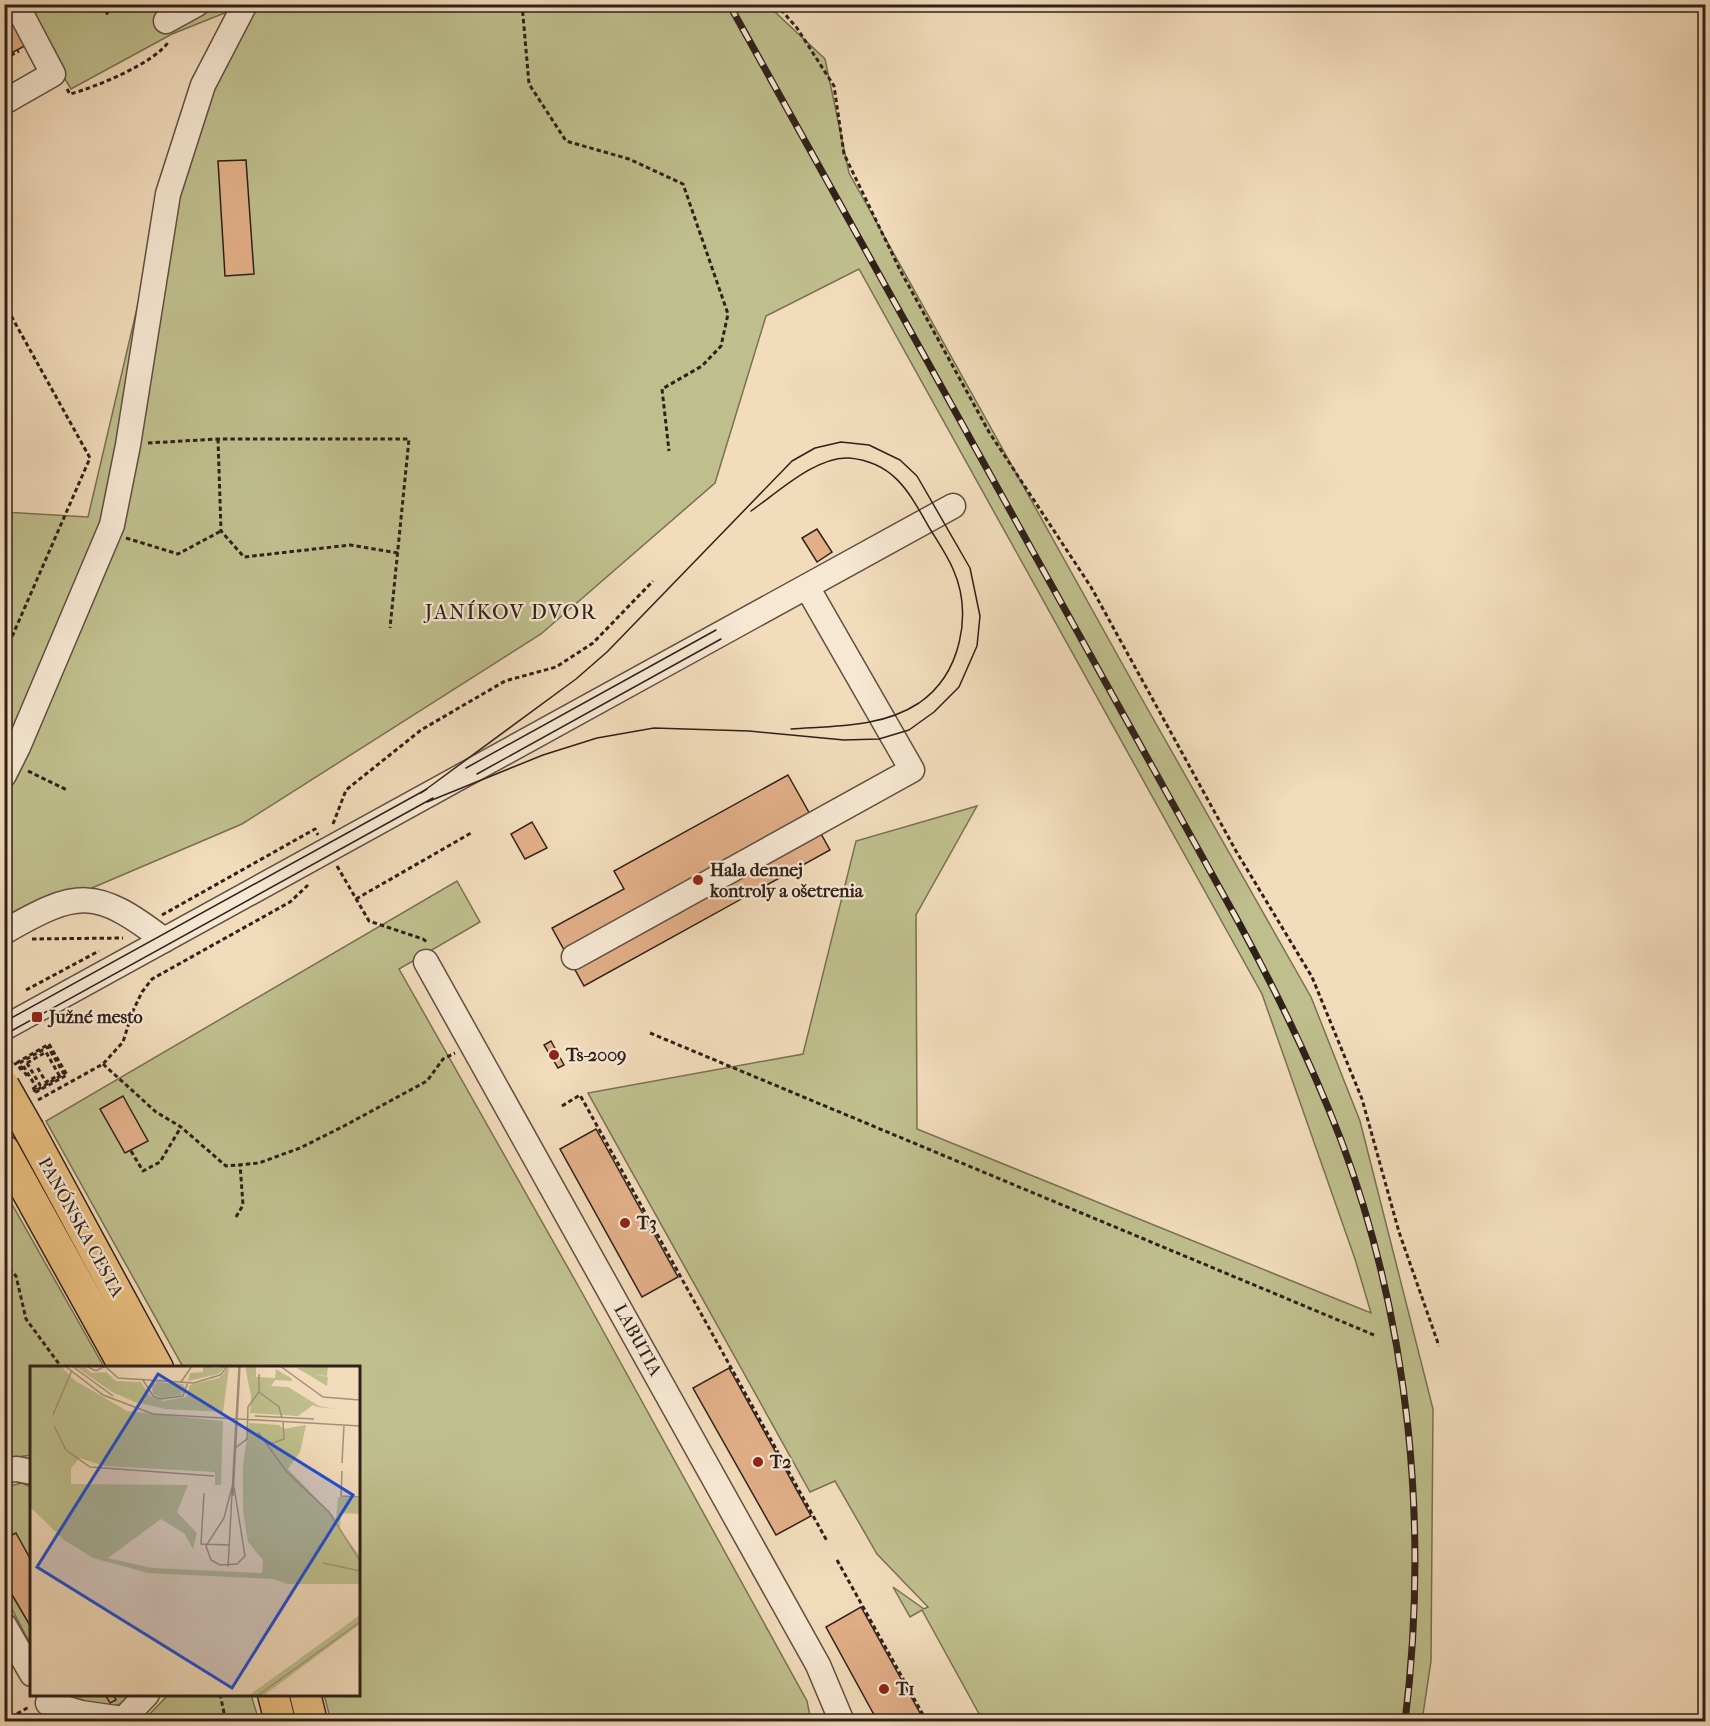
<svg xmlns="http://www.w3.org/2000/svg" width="1710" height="1726" viewBox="0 0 1710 1726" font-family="'IM FELL French Canon',serif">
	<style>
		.green { fill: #bfbf8d; stroke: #787054; stroke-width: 1.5 }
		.building { fill: #e2af88; stroke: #30201a; stroke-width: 1.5 }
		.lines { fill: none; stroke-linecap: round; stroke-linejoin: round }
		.minor-casing { stroke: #604f42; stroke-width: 27 }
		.major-casing { stroke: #30201a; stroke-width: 33 }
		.path { stroke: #30201a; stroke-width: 3; stroke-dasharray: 4.5 3; stroke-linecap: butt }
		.minor { stroke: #f7e8d3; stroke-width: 24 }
		.major { stroke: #e9be7e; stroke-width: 30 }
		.tram { stroke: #30201a; stroke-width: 1.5 }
		.rail-casing { stroke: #30201a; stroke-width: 7 }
		.rail { stroke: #f7e8d3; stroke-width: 4.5; stroke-dasharray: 14; stroke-linecap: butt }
		.major-bridge-casing { stroke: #30201a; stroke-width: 33; stroke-linecap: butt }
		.path-bridge { stroke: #30201a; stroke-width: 3; stroke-dasharray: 4.5 3; stroke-linecap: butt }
		.major-bridge { stroke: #e9be7e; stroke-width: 30 }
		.poi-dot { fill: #8f2418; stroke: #f7e8d3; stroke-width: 2 }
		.labels { text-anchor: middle; stroke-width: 4.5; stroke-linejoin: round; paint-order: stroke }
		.poi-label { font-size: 18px; font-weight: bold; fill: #30201a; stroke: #f7e8d3; text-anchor: start }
		.street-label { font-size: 18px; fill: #30201a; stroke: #f7e8d3 }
		.quarter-label { font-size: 21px; letter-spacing: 1.5px; fill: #30201a; stroke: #f7e8d3 }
		.inset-road { fill: none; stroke: #a4917b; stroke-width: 1.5 }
		.view { fill: #1d4ed8; fill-opacity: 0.15; stroke: #1d4ed8; stroke-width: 3 }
		.inset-edge { fill: none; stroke: #30201a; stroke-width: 3 }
	</style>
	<rect width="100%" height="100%" fill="#f2dcbb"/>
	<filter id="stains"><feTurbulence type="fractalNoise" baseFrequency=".00333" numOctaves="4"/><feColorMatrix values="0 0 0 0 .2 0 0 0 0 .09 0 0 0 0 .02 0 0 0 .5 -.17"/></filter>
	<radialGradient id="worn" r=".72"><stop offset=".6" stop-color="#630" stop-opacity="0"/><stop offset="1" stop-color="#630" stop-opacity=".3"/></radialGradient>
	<g class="green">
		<path d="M21 5H771L775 12 825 59 849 173 1138 692 1311 997 1360 1121 1433 1409 1431 1661 1422 1721H983L922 1610 910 1617 893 1587 924 1609 928 1607 877 1554 835 1481 810 1492 588 1093 803 1054 856 841 977 806 916 915 917 1129 1371 1313 1355 1259 1262 994 859 269 766 316 715 483 541 634 242 824 5 925 4 512 88 517 181 121 227 12 172 34 71 89Z"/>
		<path d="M457 881 480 922 399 969 580 1289 807 1701 811 1721H331L324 1695 358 1694V1368L183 1367 46 1121Z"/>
		<path d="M4 1190 104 1367 32 1368 31 1455 5 1459Z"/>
		<path d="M22 1483 31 1487V1645L5 1596 4 1487Z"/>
		<path d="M169 1694 251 1695 259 1721H143Z"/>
		<path d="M59 1695H134L125 1702 99 1712Z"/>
	</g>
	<g class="building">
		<path d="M4 4 34 41 4 57Z"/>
		<path d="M246 160 254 274 225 276 218 161Z"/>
		<path d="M817 529 832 552 817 562 802 538Z"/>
		<path d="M788 775 830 850 584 986 552 928 624 889 614 871Z"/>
		<path d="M532 822 547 848 525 859 511 834Z"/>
		<path d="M551 1041 564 1065 558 1068 544 1045Z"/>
		<path d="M123 1096 148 1141 125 1153 100 1109Z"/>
		<path d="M596 1129 678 1277 642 1297 560 1149Z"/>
		<path d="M729 1368 811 1516 776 1535 693 1388Z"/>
		<path d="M16 1533 32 1562V1629L4 1581V1539Z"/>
		<path d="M861 1607 925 1722H878L826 1627Z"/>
		<path d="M105 1694H113L116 1700 110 1703Z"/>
	</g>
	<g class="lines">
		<defs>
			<g id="minor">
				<path d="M166 21 197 4"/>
				<path d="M4 102 53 74 16 4"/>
				<path d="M4 775 18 747 112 525 128 445 168 194 203 85 245 4"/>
				<path d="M4 932C78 889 96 888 164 940"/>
				<path d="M574 957 912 770 807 587"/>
				<path d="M426 962 818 1665 842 1722"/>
				<path d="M4 1028 953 506"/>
				<path d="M4 1470 17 1469 32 1472"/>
				<path d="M4 1625 32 1674"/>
				<path d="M48 1703 81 1713 123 1719"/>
				<path d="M121 1722 147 1694"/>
			</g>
			<g id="major">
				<path d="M29 1130 158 1368"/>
				<path d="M4 1150 125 1368"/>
				<path d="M273 1694 280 1722"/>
				<path d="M305 1694 312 1722"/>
			</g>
		</defs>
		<use href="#minor" class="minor-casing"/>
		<use href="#major" class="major-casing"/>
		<g class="path">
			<path d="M102 4 108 15"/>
			<path d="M522 4 529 84 566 141 629 159 683 184 728 314 721 346 702 366 662 389 669 451"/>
			<path d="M776 4 797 28 834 86 844 154 900 270 989 432 1091 587 1236 851 1312 977 1362 1099 1399 1232 1439 1346"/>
			<path d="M38 6 57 4"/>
			<path d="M4 59 19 51"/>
			<path d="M67 89 70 94C96 87 155 63 169 41"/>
			<path d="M4 303 90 458 4 655"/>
			<path d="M218 439 221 531 244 557 350 545 398 553"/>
			<path d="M148 443 218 439H409L390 628"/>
			<path d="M126 538 178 554 221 531"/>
			<path d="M28 771 67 790"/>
			<path d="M333 824 346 790 421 730 505 681 556 667 593 643 653 581"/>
			<path d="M337 866 369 921 423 939 427 942"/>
			<path d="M356 899 471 833"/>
			<path d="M162 915 315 829 318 835"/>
			<path d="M32 939 123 938"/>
			<path d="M26 990 99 951"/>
			<path d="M650 1033 1374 1335"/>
			<path d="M6 1053 13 1065 17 1063 21 1070"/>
			<path d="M27 1063 46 1052 59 1075 46 1082 37 1067"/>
			<path d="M103 1064 156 1112 181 1127 226 1166 259 1163 300 1148 344 1126 427 1081 443 1059 455 1053"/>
			<path d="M27 1076 18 1062 49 1044 67 1075 34 1093V1091"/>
			<path d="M33 1087 35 1091 64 1074 48 1047 21 1062 36 1087"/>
			<path d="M38 1100 103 1064 123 1042 132 1013 142 992 152 979 290 902 308 885"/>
			<path d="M562 1106 580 1095 827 1541"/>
			<path d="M131 1151 143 1171 160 1162 181 1127"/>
			<path d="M236 1217 243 1205 240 1164"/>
			<path d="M4 1263 16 1276 26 1319 62 1368"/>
			<path d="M837 1560 927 1722"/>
			<path d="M220 1694 226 1722"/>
			<path d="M4 1721 29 1707"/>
		</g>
		<use href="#minor" class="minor"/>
		<use href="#major" class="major"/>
		<g class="tram">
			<path d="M751 511C777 493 816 456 849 458 895 462 910 494 930 529 938 542 947 555 953 569 973 614 961 674 919 703 881 728 834 726 791 729"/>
			<path d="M466 768 716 630"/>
			<path d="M477 774 721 639"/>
			<path d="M421 793 576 679 607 652 792 461 815 448 841 442 869 445 900 460 917 476 970 568 980 616 977 646 959 687 934 712 909 730 879 739 844 740 749 731 654 728 597 738 543 755 427 802"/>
			<path d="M4 1022 427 789"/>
			<path d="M4 1035 433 798"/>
		</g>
		<defs>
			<path id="rail" d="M729 4 1239 923C1277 993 1312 1065 1341 1140 1410 1324 1429 1527 1405 1722"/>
		</defs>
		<use href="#rail" class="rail-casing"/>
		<use href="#rail" class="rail"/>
		<defs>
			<path id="major-bridge" d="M4 1086 29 1130"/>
		</defs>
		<use href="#major-bridge" class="major-bridge-casing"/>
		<path class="path-bridge" d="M27 1063 40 1085 33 1090"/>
		<use href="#major-bridge" class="major-bridge"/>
	</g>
	<g class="poi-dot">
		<circle cx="698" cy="880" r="6"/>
		<rect x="31" y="1011" width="12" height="12" rx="3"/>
		<circle cx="554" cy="1055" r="6"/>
		<circle cx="625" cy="1223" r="6"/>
		<circle cx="758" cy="1462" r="6"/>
		<circle cx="884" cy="1689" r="6"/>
	</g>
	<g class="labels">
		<g class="poi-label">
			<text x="710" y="876">Hala dennej<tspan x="710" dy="21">kontroly a ošetrenia</tspan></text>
			<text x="49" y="1023">Južné mesto</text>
			<text x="566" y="1061">Ts-2009</text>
			<text x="637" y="1229">T3</text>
			<text x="770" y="1468">T2</text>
			<text x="896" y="1695">T1</text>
		</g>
		<g class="street-label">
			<text transform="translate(81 1227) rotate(61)" y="6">PANÓNSKA CESTA</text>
			<text transform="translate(638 1340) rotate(61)" y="6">LABUTIA</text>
		</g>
		<g class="quarter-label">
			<text x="511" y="619">JANÍKOV DVOR</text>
		</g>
	</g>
	<g transform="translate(30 1366)">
		<rect width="330" height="330" fill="#f2dcbb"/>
		<path d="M0 0H31L44 14 97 45 193 55 191 119H185V106L74 100 50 92 41 102V118L158 119 147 146 167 167 163 183 155 168 131 153 78 192 122 202 232 207 233 194 218 176 213 146V99L219 57 249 59 253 63 276 59 270 86 258 103 306 153 308 131 330 132V148L311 147 310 164 330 190V218H258L243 213 118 207 63 192 34 174 0 141ZM45 0H54L61 7 76 6 86 15 111 16 120 30 133 35 156 31 160 19 189 12 199 1 193 46 135 43 105 36 82 26ZM173 0 185 2 197 0 188 8 158 15 160 7 173 6ZM215 0H226V11L245 12 246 3 261 12 262 15 245 14 241 20 258 21 289 40 306 43 287 41 283 39 268 50 220 47 221 30ZM298 0 297 10 282 8 298 11 297 20 267 2ZM127 16 153 18 155 22 151 29 131 32 123 28 122 20ZM330 249V258L233 330H218Z" fill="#bfbf8d"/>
		<path class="inset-road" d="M35 0 73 29 123 48 330 60M42 0 83 30M56 0 66 5 75 0M75 0 88 12 164 17 190 9 198 0M250 0 293 31 330 34M113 14 123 30 130 33 153 30 158 16M151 16 162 0M229 26 249 41 252 52M23 49 42 4M225 50 284 53M24 60 36 84 60 101 184 110M228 66 256 105 299 146 330 195M237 79 254 73 253 56M205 82 217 73 218 41 229 26V8M312 97 314 59M312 105 311 130 330 131M202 121 194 152 176 180 181 194 190 199 207 198 215 190 204 121M174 127 171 178 200 179M203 130 210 0M293 197 330 205M198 201 209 0M227 330 330 256"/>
		<path class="view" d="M128 8 323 129 202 322 7 201Z"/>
		<rect width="330" height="330" class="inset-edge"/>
	</g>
	<rect width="1710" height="1726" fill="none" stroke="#f2dcbb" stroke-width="24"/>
	<rect x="6" y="6" width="1698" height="1714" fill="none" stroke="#30201a" stroke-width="3"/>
	<rect x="12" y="12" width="1686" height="1702" fill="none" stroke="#30201a" stroke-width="1.5"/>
	<rect width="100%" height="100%" filter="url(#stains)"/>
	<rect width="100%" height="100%" fill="url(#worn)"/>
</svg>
